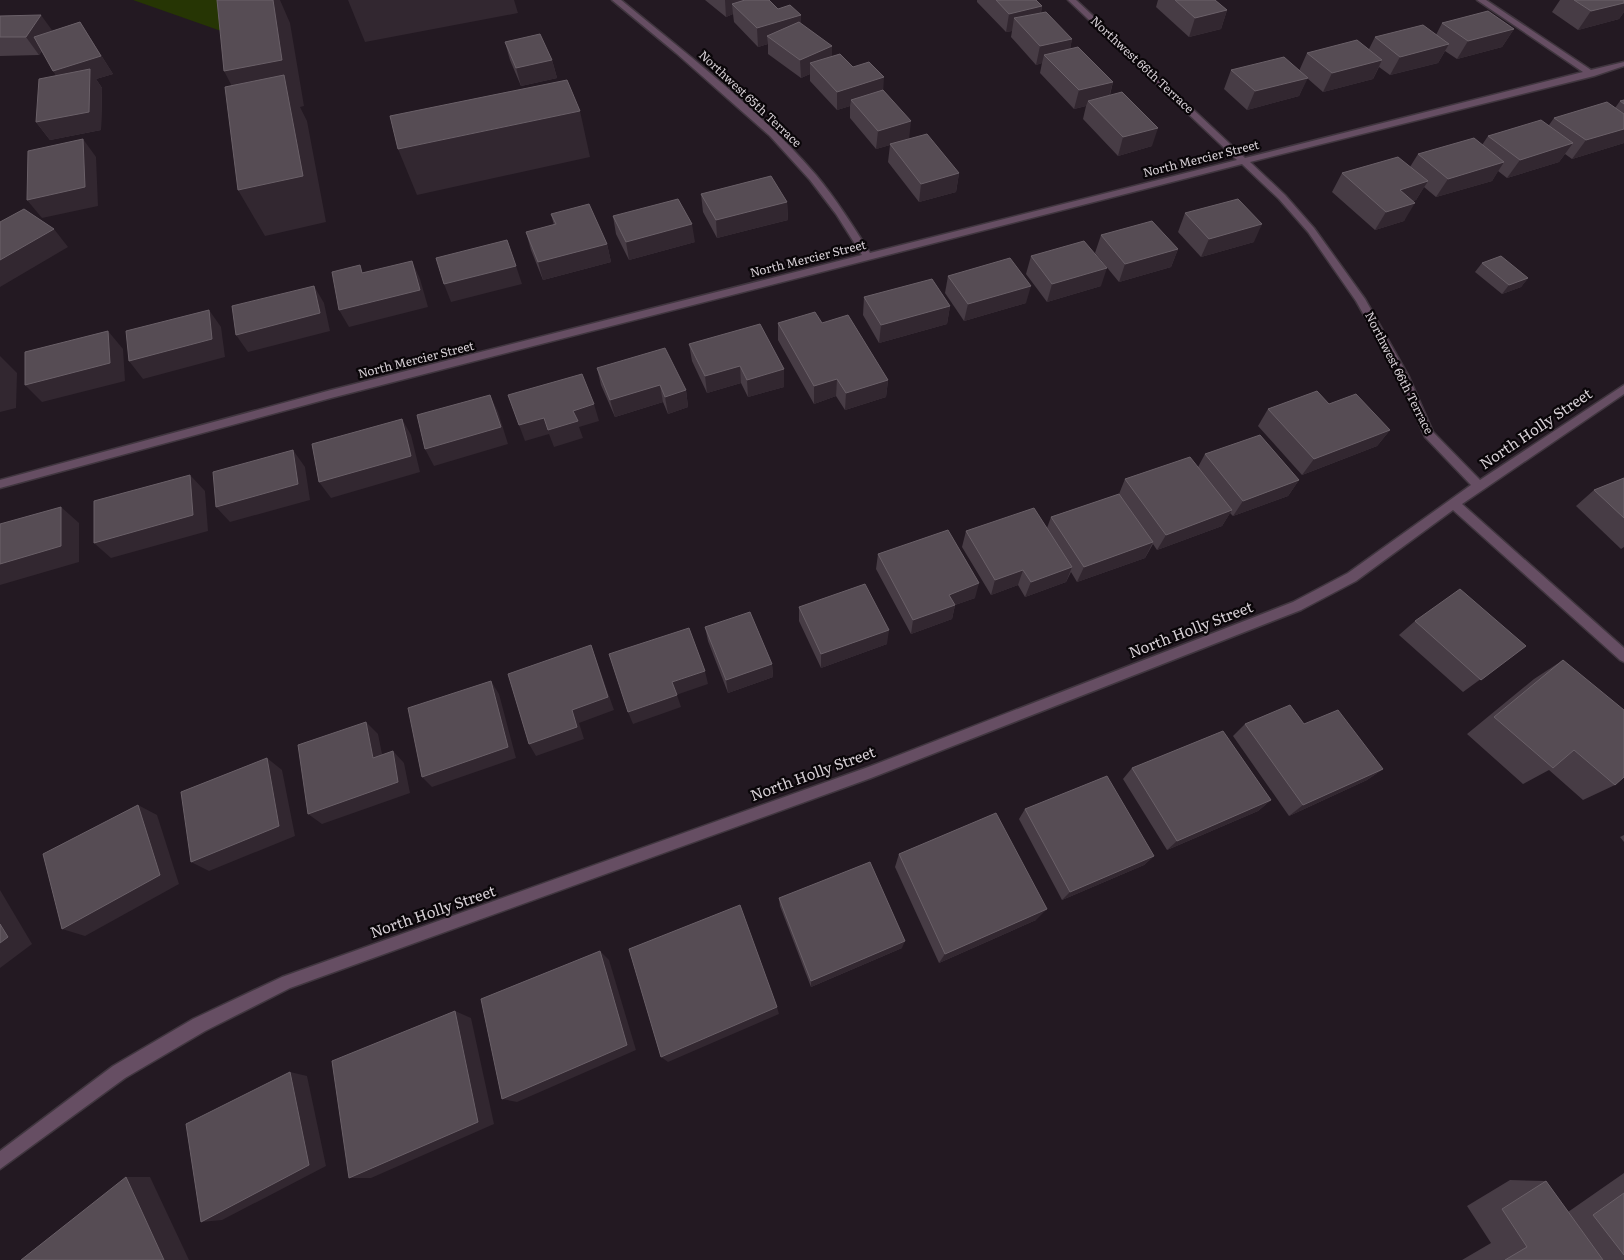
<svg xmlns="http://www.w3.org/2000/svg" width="1624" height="1260" viewBox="0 0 1624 1260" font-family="Literata,serif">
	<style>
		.green { fill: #263504 }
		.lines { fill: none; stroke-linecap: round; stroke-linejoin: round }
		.minor-casing { stroke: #40363f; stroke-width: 3 }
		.minor { fill: #664e63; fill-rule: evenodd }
		.wall { fill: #473c45 }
		.shaded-wall { fill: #322730 }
		.building { fill: #564c54; stroke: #6a6068 }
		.labels { text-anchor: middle; stroke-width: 4.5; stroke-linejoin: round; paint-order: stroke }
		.far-street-label { font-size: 12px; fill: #d6cfd5; stroke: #0a0609 }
		.street-label { font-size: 15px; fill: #d6cfd5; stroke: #0a0609 }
	</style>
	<rect width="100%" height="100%" fill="#231922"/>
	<path class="green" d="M133 0H254L224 32Z"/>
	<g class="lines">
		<defs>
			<path id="minor" d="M612 0H621C688 55 759 109 816 175 836 199 853 226 870 253L1237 160 1068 0H1076L1245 158 1583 72 1477 0H1486L1591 70 1624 62V66L1594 76 1250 162 1285 195 1314 228 1365 299 1409 377 1433 432 1480 480 1624 385V394L1462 504 1624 648V662L1620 660 1453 510 1356 581 1301 610 871 778 290 988 205 1031 125 1078 0 1169V1151L113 1066 193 1019 282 977 871 766 1293 602 1348 573 1471 485 1425 437 1399 377 1356 301 1308 232 1279 199 1242 164 331 398 0 488V480L331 390 862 255 836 214 810 180 770 136 676 53Z"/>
		</defs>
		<use href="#minor" class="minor-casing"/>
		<use href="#minor" class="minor"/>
	</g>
	<g class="wall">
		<path d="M705 0H769L778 9 801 15V24L832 56 853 67 883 90 909 139 959 173 956 192 919 202 888 162 890 145 876 149 850 118V106L837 110 810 81V74L801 78 768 54V44L758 47 734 22 733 14 726 17Z"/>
		<path d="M977 0H1036L1042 6 1041 13 1072 39 1070 49 1113 82 1110 95 1152 146 1118 156 1083 119 1086 106 1074 109 1040 73 1042 63 1036 65 1011 37 1012 31 1006 32 977 2Z"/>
		<path d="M1158 0H1215L1227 10 1221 29 1189 37 1156 7Z"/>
		<path d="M1560 0H1624V12L1619 19 1578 30 1552 12Z"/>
		<path d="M0 16 52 31 80 22 113 74 96 79 102 88 101 130 50 140 36 122 56 75 42 51 39 55 0 56Z"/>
		<path d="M1442 23 1514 29 1502 47 1457 59 1445 51 1438 63 1390 75 1379 67 1373 79 1323 92 1307 78 1299 96 1247 110 1224 89 1231 70 1299 71 1307 53 1369 49 1375 37 1436 35Z"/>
		<path d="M505 42 552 60 557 78 521 86 510 60Z"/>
		<path d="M1624 100V143L1572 159 1565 154 1559 162 1507 178 1498 171 1492 181 1436 197 1424 187 1416 200 1413 201 1404 221 1375 230 1332 192 1342 173 1410 167 1418 154 1482 145 1488 136 1549 125 1554 118 1615 108 1620 101Z"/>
		<path d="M701 194 787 202 788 220 717 238 703 212Z"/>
		<path d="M1185 213 1254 242 1201 257 1178 232Z"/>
		<path d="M551 214 607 244 611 262 543 280 531 250 526 232 554 225Z"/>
		<path d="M613 216 695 242 629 260 616 234Z"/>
		<path d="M1101 235 1178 249 1171 267 1119 282 1095 253Z"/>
		<path d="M1031 256 1101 286 1047 302 1026 274Z"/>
		<path d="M1482 263 1528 278 1521 287 1502 294 1475 272Z"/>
		<path d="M948 276 1026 303 964 321 945 293Z"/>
		<path d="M864 297 950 306 947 324 879 343 863 315Z"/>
		<path d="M778 323H822L888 380 886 397 845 410 836 396 814 404 778 340Z"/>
		<path d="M689 344 784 387 748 397 741 383 707 393 692 361Z"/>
		<path d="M597 368 686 390 688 407 668 414 663 402 615 417 601 385Z"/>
		<path d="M1329 404 1390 430 1377 446 1302 475 1258 426 1268 409Z"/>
		<path d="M1205 454 1299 480 1288 496 1233 516 1230 513 1222 526 1157 550 1153 544 1145 558 1077 582 1071 572 1066 582 1025 597 1018 585 991 595 962 547 966 531 1047 528 1051 517 1119 494 1125 479 1198 467Z"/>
		<path d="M1624 478V547L1621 549 1576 506 1594 490Z"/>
		<path d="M878 554 975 598 955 605 952 619 911 634 876 569Z"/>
		<path d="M799 607 887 644 821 668 799 621Z"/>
		<path d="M1415 621 1526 646 1463 692 1399 635Z"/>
		<path d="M705 627 772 664 773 677 728 693 708 641Z"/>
		<path d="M1563 660 1615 785 1583 800 1549 770 1523 784 1467 734 1534 679Z"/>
		<path d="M1245 724H1304L1383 769 1367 780 1289 816 1233 736Z"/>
		<path d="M1132 768 1271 800 1258 811 1167 850 1123 779Z"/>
		<path d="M1025 809 1154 856 1144 865 1062 900 1019 819Z"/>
		<path d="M1624 835V842L1620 837Z"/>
		<path d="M899 854 1036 920 939 963 895 867Z"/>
		<path d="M779 898 902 948 811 987 780 906Z"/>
		<path d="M1624 1173V1260H1462L1491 1243 1467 1206 1510 1180 1546 1181 1568 1212Z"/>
	</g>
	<g class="shaded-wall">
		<path d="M273 0H280L290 23 304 106 300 107 307 121 326 222 265 236 238 190 248 117 224 71Z"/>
		<path d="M348 0H514L518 13 365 42Z"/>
		<path d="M725 0H752L732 4 733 14 726 17Z"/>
		<path d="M1624 3V12L1619 19 1578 30 1591 11Z"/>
		<path d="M1042 6 1038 24 1014 18 1012 31 1006 32 1009 14Z"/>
		<path d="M1227 10 1221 29 1189 37 1195 18Z"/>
		<path d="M41 15 54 33 39 55 26 37Z"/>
		<path d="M801 15V33L767 36 768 44 758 47 757 28Z"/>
		<path d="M80 22 113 74 96 79 102 88 101 130 50 140 36 122 65 89 53 71Z"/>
		<path d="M1514 29 1502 47 1457 59 1468 41Z"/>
		<path d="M1072 39 1068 58 1044 55 1042 63 1036 65 1040 46Z"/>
		<path d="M1449 44 1438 63 1390 75 1400 57Z"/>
		<path d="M832 46V65L810 63V74L801 78 800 60Z"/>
		<path d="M552 60 557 78 521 86 516 68Z"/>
		<path d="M1382 60 1373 79 1323 92 1332 73Z"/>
		<path d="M884 77 883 95 851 100 850 106 837 110V92Z"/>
		<path d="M1308 78 1299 96 1247 110 1255 91Z"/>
		<path d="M1113 82 1108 100 1088 101 1086 106 1074 109 1079 90Z"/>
		<path d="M580 111 590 157 417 195 398 149Z"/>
		<path d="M911 121 909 140 890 144V145L876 149 878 131Z"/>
		<path d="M1158 128 1152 146 1118 156 1123 137Z"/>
		<path d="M1624 129V143L1572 159 1586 140Z"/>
		<path d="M83 139 96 157 98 206 42 218 27 200Z"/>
		<path d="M1573 143 1559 162 1507 178 1520 160Z"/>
		<path d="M1504 162 1492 181 1436 197 1448 179Z"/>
		<path d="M959 173 956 192 919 202 921 184Z"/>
		<path d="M1428 181 1416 200 1389 208 1400 190Z"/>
		<path d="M787 202 788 220 717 238 716 220Z"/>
		<path d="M1415 203 1404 221 1375 230 1386 212Z"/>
		<path d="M692 224 695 242 629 260 626 242Z"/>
		<path d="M1262 224 1254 242 1201 257 1209 239Z"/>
		<path d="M54 229 68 247 0 287V260Z"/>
		<path d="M607 244 611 262 543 280 538 262Z"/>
		<path d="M1178 249 1171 267 1119 282 1125 264Z"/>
		<path d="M412 261 420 279 428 307 349 327 339 310Z"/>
		<path d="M516 266 522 284 451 302 444 284Z"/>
		<path d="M1107 268 1101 286 1047 302 1052 284Z"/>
		<path d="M1528 278 1521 287 1502 294 1509 285Z"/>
		<path d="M314 286 324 303 330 331 248 352 236 335Z"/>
		<path d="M1031 286 1026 303 964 321 968 304Z"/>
		<path d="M950 306 947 324 879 343 881 325Z"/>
		<path d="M209 310 221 327 225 357 143 379 129 361Z"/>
		<path d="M108 331 123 349 125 381 42 402 25 385Z"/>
		<path d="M0 356 17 373 16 408 0 412Z"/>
		<path d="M740 366 741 383 707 393 705 376Z"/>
		<path d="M784 369V387L748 397 747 380Z"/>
		<path d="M837 379 836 396 814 404V386Z"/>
		<path d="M888 380 886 397 845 410 846 393Z"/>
		<path d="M660 385 663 402 615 417 610 400Z"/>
		<path d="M686 390 688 407 668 414 665 397Z"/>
		<path d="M490 395 498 412 508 444 434 466 425 449Z"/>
		<path d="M594 404 599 421 579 427 583 438 554 447 549 434 525 441 519 425Z"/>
		<path d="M402 419 411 435 420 472 331 498 319 482Z"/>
		<path d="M1390 430 1377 446 1302 475 1314 459Z"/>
		<path d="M293 450 305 467 310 500 230 522 216 507Z"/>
		<path d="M190 475 205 491 208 531 111 558 94 543Z"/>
		<path d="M1299 480 1288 496 1233 516 1243 501Z"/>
		<path d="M61 507 79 523V562L0 585V564Z"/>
		<path d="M1232 510 1222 526 1157 550 1166 535Z"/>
		<path d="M1153 542 1145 558 1077 582 1084 567Z"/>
		<path d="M1072 567 1066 582 1025 597 1031 582Z"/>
		<path d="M1023 570 1018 585 991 595 995 580Z"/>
		<path d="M979 583 975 598 955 605 952 619 911 634 913 620 949 595Z"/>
		<path d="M889 630 887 644 821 668V654Z"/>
		<path d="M591 645 596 659 614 710 579 723 584 739 536 756 529 744Z"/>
		<path d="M772 664 773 677 728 693 726 680Z"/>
		<path d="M705 671 708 684 676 695 672 682Z"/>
		<path d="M491 681 499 694 516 758 432 787 422 777Z"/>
		<path d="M677 695 681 707 633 724 628 712Z"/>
		<path d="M366 722 378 734 385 769 373 758Z"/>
		<path d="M393 751 404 763 410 793 322 824 308 814Z"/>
		<path d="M267 758 282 770 295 836 209 871 191 862Z"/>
		<path d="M1383 769 1367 780 1289 816 1303 805Z"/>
		<path d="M1271 800 1258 811 1167 850 1177 841Z"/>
		<path d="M138 805 157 815 179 884 85 936 62 929Z"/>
		<path d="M1154 856 1144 865 1062 900 1070 892Z"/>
		<path d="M0 890 32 944 0 968Z"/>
		<path d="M1047 909 1036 920 939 963 945 954Z"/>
		<path d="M905 941 902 948 811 987V981Z"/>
		<path d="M600 951 609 960 636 1050 517 1102 502 1099Z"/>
		<path d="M777 1007 779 1014 668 1062 661 1057Z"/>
		<path d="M455 1011 471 1018 494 1124 371 1178H349Z"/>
		<path d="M290 1072 307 1076 326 1166 222 1220 201 1222Z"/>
		<path d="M126 1177H150L189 1260H164Z"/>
	</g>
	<g class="building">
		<path d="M217 0H273L282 60 224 71Z"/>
		<path d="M745 0H769L778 9 790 5 801 15 757 28 732 4Z"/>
		<path d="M996 0H1036L1042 6 1009 14Z"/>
		<path d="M1175 0H1215L1227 10 1195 18Z"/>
		<path d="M1574 0H1624V3L1591 11Z"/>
		<path d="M1488 11 1514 29 1468 41 1442 23Z"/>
		<path d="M1046 12 1072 39 1040 46 1014 18Z"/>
		<path d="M41 15 26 37H0V16Z"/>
		<path d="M80 22 101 56 53 71 34 37Z"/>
		<path d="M799 22 832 46 800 60 767 36Z"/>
		<path d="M1423 25 1449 44 1400 57 1375 37Z"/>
		<path d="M540 34 552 60 516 68 505 42Z"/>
		<path d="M1357 40 1382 60 1332 73 1307 53Z"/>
		<path d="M1078 47 1113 82 1079 90 1044 55Z"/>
		<path d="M840 54 853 67 869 62 884 77 837 92 810 63Z"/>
		<path d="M1284 57 1308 78 1255 91 1231 70Z"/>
		<path d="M90 69 89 112 36 122 39 79Z"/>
		<path d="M284 75 303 176 238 190 225 87Z"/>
		<path d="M567 80 580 111 398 149 390 116Z"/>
		<path d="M883 90 911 121 878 131 851 100Z"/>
		<path d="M1122 92 1158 128 1123 137 1088 101Z"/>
		<path d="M1624 100V104L1620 101Z"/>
		<path d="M1607 102 1624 114V129L1586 140 1554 118Z"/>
		<path d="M1541 120 1573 143 1520 160 1488 136Z"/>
		<path d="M927 134 959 173 921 184 890 144Z"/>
		<path d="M1474 138 1504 162 1448 179 1418 154Z"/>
		<path d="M83 139 85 187 27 200 28 151Z"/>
		<path d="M1398 157 1428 181 1400 190 1415 203 1386 212 1342 173Z"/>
		<path d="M771 176 787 202 716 220 701 194Z"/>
		<path d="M678 199 692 224 626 242 613 216Z"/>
		<path d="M1238 199 1262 224 1209 239 1185 213Z"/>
		<path d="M589 204 607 244 538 262 526 232 556 224 551 214Z"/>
		<path d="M24 209 54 229 0 260V222Z"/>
		<path d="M1152 221 1178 249 1125 264 1101 235Z"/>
		<path d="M507 240 516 266 444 284 436 258Z"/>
		<path d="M1084 241 1107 268 1052 284 1031 256Z"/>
		<path d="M1501 256 1528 278 1509 285 1482 263Z"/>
		<path d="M1010 258 1031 286 968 304 948 276Z"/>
		<path d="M412 261 420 290 339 310 332 272 360 265 362 273Z"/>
		<path d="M932 279 950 306 881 325 864 297Z"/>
		<path d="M314 286 320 313 236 335 232 306Z"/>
		<path d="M209 310 212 339 129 361 126 331Z"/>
		<path d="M815 312 822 323 848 315 888 380 846 393 837 379 814 386 778 323Z"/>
		<path d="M760 324 784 369 747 380 740 366 705 376 689 344Z"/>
		<path d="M108 331 110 363 25 385V352Z"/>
		<path d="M665 348 686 390 665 397 660 385 610 400 597 368Z"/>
		<path d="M582 374 594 404 573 411 578 421 548 430 544 418 519 425 508 395Z"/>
		<path d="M1317 391 1329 404 1356 394 1390 430 1314 459 1268 409Z"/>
		<path d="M490 395 501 427 425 449 417 415Z"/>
		<path d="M402 419 411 456 319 482 312 444Z"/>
		<path d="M1260 435 1299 480 1243 501 1205 454Z"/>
		<path d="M293 450 298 484 216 507 213 472Z"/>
		<path d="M1190 457 1232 510 1166 535 1125 479Z"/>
		<path d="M190 475 193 515 94 543V501Z"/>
		<path d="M1624 478V518L1594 490Z"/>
		<path d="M1119 494 1153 542 1084 567 1051 517Z"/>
		<path d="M61 507V546L0 564V524Z"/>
		<path d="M1034 508 1072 567 1031 582 1023 570 995 580 966 531Z"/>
		<path d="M948 530 979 583 949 595 955 605 913 620 878 554Z"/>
		<path d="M865 584 889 630 821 654 799 607Z"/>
		<path d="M1460 589 1526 646 1481 680 1415 621Z"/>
		<path d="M750 612 772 664 726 680 705 627Z"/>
		<path d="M689 628 705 671 672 682 677 695 628 712 609 654Z"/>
		<path d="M591 645 608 697 572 710 577 727 529 744 508 674Z"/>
		<path d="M1563 660 1624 710V777L1615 785 1574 750 1553 768 1494 717Z"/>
		<path d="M491 681 508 747 422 777 408 708Z"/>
		<path d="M1290 705 1304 724 1338 710 1383 769 1303 805 1245 724Z"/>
		<path d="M366 722 373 758 393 751 398 782 308 814 298 745Z"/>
		<path d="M1223 731 1271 800 1177 841 1132 768Z"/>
		<path d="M267 758 279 826 191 862 181 792Z"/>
		<path d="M1107 776 1154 856 1070 892 1025 809Z"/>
		<path d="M138 805 160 875 62 929 43 854Z"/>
		<path d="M996 813 1047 909 945 954 899 854Z"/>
		<path d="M870 862 905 941 811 981 779 898Z"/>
		<path d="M740 905 777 1007 661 1057 629 949Z"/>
		<path d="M0 924 8 937 0 943Z"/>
		<path d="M600 951 627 1045 502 1099 481 999Z"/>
		<path d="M455 1011 478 1122 349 1178 332 1061Z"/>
		<path d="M290 1072 309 1165 201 1222 186 1124Z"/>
		<path d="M126 1177 164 1260H21Z"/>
		<path d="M1546 1181 1603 1260H1505L1527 1247 1502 1209Z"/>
		<path d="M1624 1193V1255L1593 1215Z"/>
	</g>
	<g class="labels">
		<g class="far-street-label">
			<text transform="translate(1142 65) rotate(43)" y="4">Northwest 66th Terrace</text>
			<text transform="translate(750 99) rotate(43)" y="4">Northwest 65th Terrace</text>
			<text transform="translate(1201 159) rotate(-14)" y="4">North Mercier Street</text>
			<text transform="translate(808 259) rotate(-14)" y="4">North Mercier Street</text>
			<text transform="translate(416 360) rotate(-14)" y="4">North Mercier Street</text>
			<text transform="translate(1399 373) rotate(63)" y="4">Northwest 66th Terrace</text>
		</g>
		<g class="street-label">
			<text transform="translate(1536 429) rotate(-34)" y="5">North Holly Street</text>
			<text transform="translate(1191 630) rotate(-21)" y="5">North Holly Street</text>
			<text transform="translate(813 774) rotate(-20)" y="5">North Holly Street</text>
			<text transform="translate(433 912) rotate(-19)" y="5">North Holly Street</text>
		</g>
	</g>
</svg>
